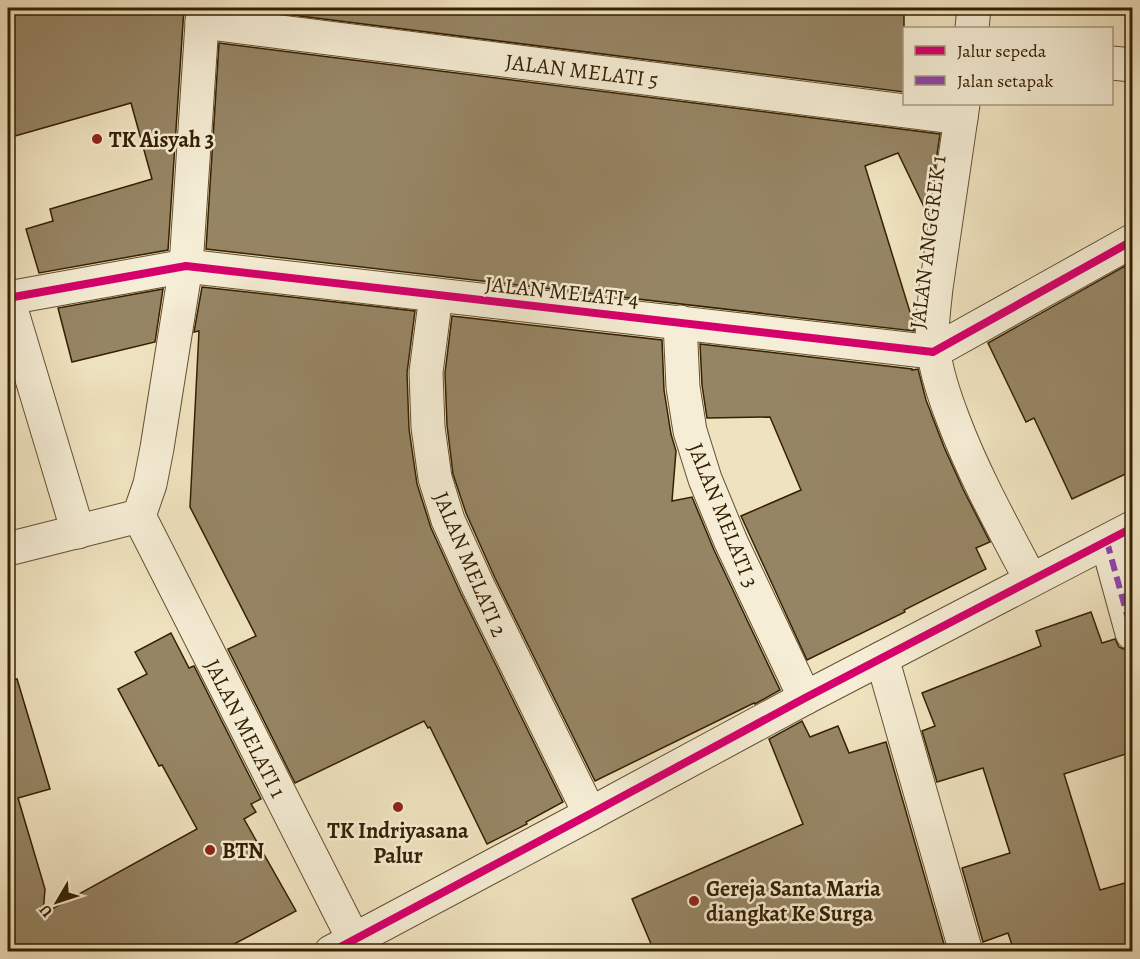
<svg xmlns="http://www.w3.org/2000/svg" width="1140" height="959" viewBox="0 0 1140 959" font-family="Alegreya,serif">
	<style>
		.building { fill: #968564; stroke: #352001; stroke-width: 1.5 }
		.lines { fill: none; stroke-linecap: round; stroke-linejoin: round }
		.minor-casing { stroke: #645130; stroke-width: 35 }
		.tertiary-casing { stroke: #645130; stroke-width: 35 }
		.minor { stroke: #f5edd5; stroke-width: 33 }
		.tertiary { stroke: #f5edd5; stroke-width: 33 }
		.quiet { stroke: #8e44ad; stroke-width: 6; stroke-dasharray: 12 6; stroke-linecap: butt }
		.cycleway-casing { stroke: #f5edd5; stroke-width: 11 }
		.cycleway { stroke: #d6006c; stroke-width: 8 }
		.poi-dot { fill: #8f2418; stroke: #f5edd5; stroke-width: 2 }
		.labels { text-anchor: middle; stroke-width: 5; stroke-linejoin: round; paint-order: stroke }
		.street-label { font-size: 22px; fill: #352001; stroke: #f5edd5 }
		.poi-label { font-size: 22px; font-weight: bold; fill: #352001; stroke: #f5edd5; text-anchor: start }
	</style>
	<rect width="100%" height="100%" fill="#efe3bf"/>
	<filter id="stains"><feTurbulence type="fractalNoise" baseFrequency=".00333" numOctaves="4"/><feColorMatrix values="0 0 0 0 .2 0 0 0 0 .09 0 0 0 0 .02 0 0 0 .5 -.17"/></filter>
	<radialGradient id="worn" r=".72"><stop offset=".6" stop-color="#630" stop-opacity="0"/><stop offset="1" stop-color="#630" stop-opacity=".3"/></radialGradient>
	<g class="building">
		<path d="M8 8H184L168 250 39 273 26 229 53 221 50 209 152 179 131 103 8 138Z"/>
		<path d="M237 8H904V92Z"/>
		<path d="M219 43 940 134 928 215 898 153 865 166 914 325V331L206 249Z"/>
		<path d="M1132 262V471L1072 499 1034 418 1026 422 988 343Z"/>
		<path d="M202 287 415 311 407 373 409 429 417 484 431 528 461 594 563 802 526 822 527 824 487 844 430 727 428 728 424 721 295 783 228 649 256 636 190 507 199 331 194 332Z"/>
		<path d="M163 289 155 342 72 362 58 308Z"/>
		<path d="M452 316 662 340 664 390 671 434 676 451 672 501 692 497 714 550 780 690 755 704 754 703 595 781 495 578 466 513 453 474 447 425 445 373Z"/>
		<path d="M700 344 912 369V370L918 369 926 400 944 447 963 489 990 542 976 548 986 569 904 610 905 612 807 660 741 516 801 490 770 417 707 418 702 385Z"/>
		<path d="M1091 612 1102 643 1115 639 1119 647 1128 651 1132 665V752L1064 774 1100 890 1132 881V951H1014L1008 933 983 942 962 868 1010 853 983 768 937 782 922 731 935 726 922 693 1041 646 1036 631Z"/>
		<path d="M171 633 189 668 194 666 261 799 251 804 256 812 244 819 296 911 221 951H8V681L17 679 50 789 18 798 45 889 43 914 197 829 162 765 159 766 118 689 147 674 135 652Z"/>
		<path d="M802 721 810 737 838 726 849 753 886 742 946 951H654L632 899 803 824 769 739Z"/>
	</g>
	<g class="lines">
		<defs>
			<g id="minor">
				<path d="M202 22 961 118"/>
				<path d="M972 28 974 8"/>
				<path d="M1112 63 1132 65"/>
				<path d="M963 104 936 288C934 309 930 332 934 353 937 375 945 398 953 419 974 475 1003 527 1031 580"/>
				<path d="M436 295 426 372 428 427 435 478 448 520 478 586 590 814"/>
				<path d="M8 298 186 266 933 352 1132 241"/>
				<path d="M8 299 78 532"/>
				<path d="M680 322 683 387 690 431 705 479 731 542 805 698"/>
				<path d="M139 516 150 484 157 448 186 266 203 8"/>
				<path d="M139 516 360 952"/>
				<path d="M1107 542 1132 633"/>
				<path d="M8 549 139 516"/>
				<path d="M882 658 966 952"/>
			</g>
			<path id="tertiary" d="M331 952 590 814 805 698 1132 528"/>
		</defs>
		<use href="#minor" class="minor-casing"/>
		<use href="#tertiary" class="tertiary-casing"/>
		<use href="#minor" class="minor"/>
		<use href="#tertiary" class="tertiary"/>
		<path class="quiet" d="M1107 542 1132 633"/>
		<defs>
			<g id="cycleway">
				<path d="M8 298 186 266 933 352 1132 241"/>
				<path d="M331 952 590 814 805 698 1132 528"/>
			</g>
		</defs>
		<use href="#cycleway" class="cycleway-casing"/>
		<use href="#cycleway" class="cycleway"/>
	</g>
	<g class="poi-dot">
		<circle cx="97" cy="139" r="6"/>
		<circle cx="398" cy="807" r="6"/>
		<circle cx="210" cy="850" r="6"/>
		<circle cx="694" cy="901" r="6"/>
	</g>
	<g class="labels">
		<g class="street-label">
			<text transform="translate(582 70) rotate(7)" y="8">JALAN MELATI 5</text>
			<text transform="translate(927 242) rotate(-83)" y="8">JALAN ANGGREK 1</text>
			<text transform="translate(562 291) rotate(6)" y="8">JALAN MELATI 4</text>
			<text transform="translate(724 515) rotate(68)" y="8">JALAN MELATI 3</text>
			<text transform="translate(471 564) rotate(67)" y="8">JALAN MELATI 2</text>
			<text transform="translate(246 728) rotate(63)" y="8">JALAN MELATI 1</text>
		</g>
		<g class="poi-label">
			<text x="109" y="147">TK Aisyah 3</text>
			<text x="398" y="838" text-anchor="middle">TK Indriyasana<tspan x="398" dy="25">Palur</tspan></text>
			<text x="222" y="858">BTN</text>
			<text x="706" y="896">Gereja Santa Maria<tspan x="706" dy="25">diangkat Ke Surga</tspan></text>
		</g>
	</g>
	<rect width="1140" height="959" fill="none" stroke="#efe3bf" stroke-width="30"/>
	<rect x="9" y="9" width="1122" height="941" fill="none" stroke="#352001" stroke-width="3"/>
	<rect x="15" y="15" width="1110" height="929" fill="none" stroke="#352001" stroke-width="1.5"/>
	<rect x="903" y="27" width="210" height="78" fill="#f5edd5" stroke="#a89b80" stroke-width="1.5"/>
	<rect x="915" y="46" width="30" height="9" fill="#d6006c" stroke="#a89b80" stroke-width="1.5"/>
	<text x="957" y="57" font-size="18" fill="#352001">Jalur sepeda</text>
	<rect x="915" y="76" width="30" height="9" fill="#8e44ad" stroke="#a89b80" stroke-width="1.5"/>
	<text x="957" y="87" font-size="18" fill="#352001">Jalan setapak</text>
	<g transform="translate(57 902) rotate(231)" stroke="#f5edd5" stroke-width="4.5" paint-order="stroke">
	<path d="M0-4.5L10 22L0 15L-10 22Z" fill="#352001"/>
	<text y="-9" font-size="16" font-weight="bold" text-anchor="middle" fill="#352001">U</text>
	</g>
	<rect width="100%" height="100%" filter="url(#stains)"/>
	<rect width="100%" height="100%" fill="url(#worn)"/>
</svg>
